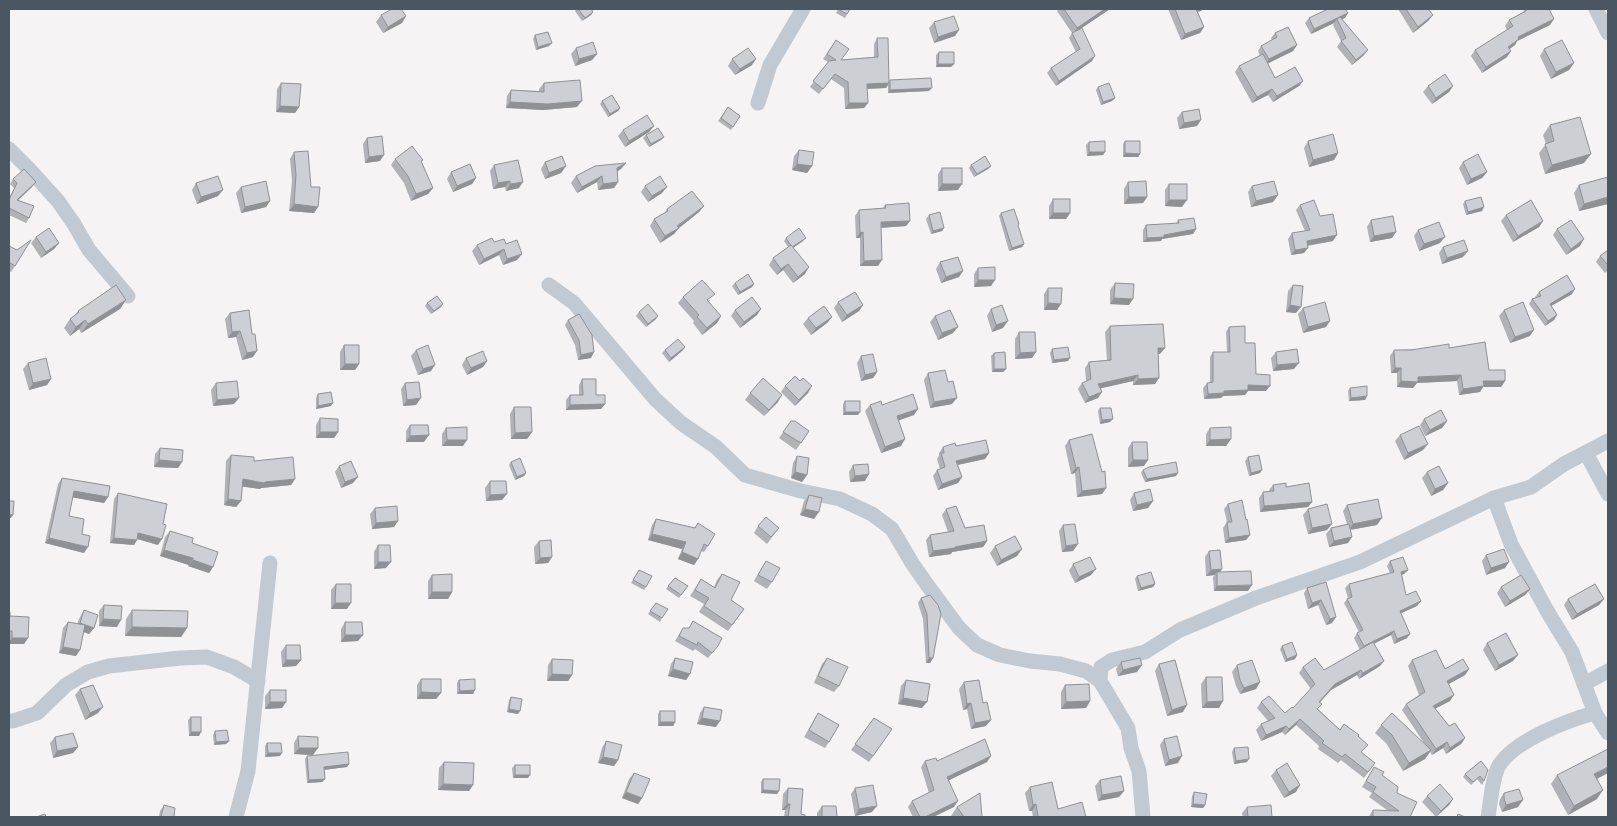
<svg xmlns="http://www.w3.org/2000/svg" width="1617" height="826" viewBox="0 0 1617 826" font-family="Inter,sans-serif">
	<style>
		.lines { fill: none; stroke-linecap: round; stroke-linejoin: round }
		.minor { stroke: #c1cad2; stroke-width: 15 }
		.wall { fill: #b0b2b7 }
		.shaded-wall { fill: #909195 }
		.building { fill: #cdcfd5; stroke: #909195 }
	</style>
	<rect width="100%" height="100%" fill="#f5f3f3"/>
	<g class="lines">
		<g class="minor">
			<path d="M1596 9 1608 33"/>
			<path d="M758 103 770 65 803 9"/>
			<path d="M9 149 29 169 58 201 74 224 89 250 128 296"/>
			<path d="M549 285 574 303 655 399 681 423 716 447 745 475 801 491 840 499 872 514 892 529 912 563 928 586 959 628 977 645 1000 655 1030 661 1060 664 1086 671 1100 681"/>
			<path d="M1586 453 1608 494"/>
			<path d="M1494 498 1511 544 1546 609 1572 652 1595 713 1608 733"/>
			<path d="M1584 684 1608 671"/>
			<path d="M9 721H13L37 713 66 685 88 672 109 666 180 658 207 657 234 667 258 681"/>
			<path d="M236 817 248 771 270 563"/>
			<path d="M1143 817 1139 771 1131 748 1128 728 1100 681 1101 667 1112 660 1145 652 1180 630 1256 598 1360 562 1494 498 1531 487 1564 464 1608 441"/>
			<path d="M1488 817C1490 805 1493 773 1500 764 1516 740 1568 720 1595 713"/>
		</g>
	</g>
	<g class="wall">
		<path d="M576 9H591L593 12 591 15 582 21 575 11Z"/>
		<path d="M838 9H850L845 18 836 13Z"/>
		<path d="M1059 9H1110L1081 28 1092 61 1056 86 1047 73 1051 68 1076 52 1069 38 1072 33 1057 11Z"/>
		<path d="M1168 9H1203L1201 11 1198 12 1204 27 1200 33 1181 40Z"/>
		<path d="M1398 9H1428L1433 15 1428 21 1413 33Z"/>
		<path d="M1525 9 1550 25 1517 41 1515 45 1509 49 1507 57 1482 73 1471 56 1475 50 1507 30 1505 26 1509 20 1523 12Z"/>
		<path d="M1348 13 1345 18 1342 19 1364 55 1352 65 1337 47 1341 41 1333 25 1334 23 1311 34 1305 23 1309 18Z"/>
		<path d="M381 15 406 16 402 23 383 33 376 22Z"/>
		<path d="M934 22 955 36 934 43 929 28Z"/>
		<path d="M1275 33 1297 45 1293 51 1267 63 1275 78 1303 81 1299 86 1273 102 1268 95 1252 103 1235 72 1239 66 1260 56 1258 51 1261 46 1272 40 1271 38Z"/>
		<path d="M535 35 549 46 536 50 533 39Z"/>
		<path d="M877 38 889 81 929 91 888 93V85L886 88 867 89 868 103 864 108 845 109 844 88 831 79 819 94 810 87 828 62 823 59 836 40 841 60 874 57V44Z"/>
		<path d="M576 48 597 54 592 60 575 66 571 54Z"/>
		<path d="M1544 49 1574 63 1569 70 1551 79 1540 56Z"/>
		<path d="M939 52 954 64 951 67H936V55Z"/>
		<path d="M732 59 752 65 735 75 728 66Z"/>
		<path d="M281 83 299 107 295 113 276 112 277 89Z"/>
		<path d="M544 83 577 107 543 110 506 108 507 96 511 90 539 91V89Z"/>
		<path d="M1428 86H1453L1449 92 1432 104 1423 92Z"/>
		<path d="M1098 87 1115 98 1112 101 1101 105 1096 90Z"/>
		<path d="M602 101 620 108 618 111 608 117 600 104Z"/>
		<path d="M728 107 740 116 731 130 718 121Z"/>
		<path d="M1182 112 1197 126 1179 129 1177 118Z"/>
		<path d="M1550 125 1584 163 1545 174 1539 153 1546 144 1543 135Z"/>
		<path d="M654 126 649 132 625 147 618 136 623 130Z"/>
		<path d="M646 135 664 137 661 140 649 147 643 138Z"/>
		<path d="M367 138 380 161 365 163 363 144Z"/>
		<path d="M1125 141 1140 154 1138 157H1123V144Z"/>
		<path d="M1308 141 1338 153 1334 160 1309 167 1304 148Z"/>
		<path d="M1089 142 1105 152 1103 155 1087 156 1086 145Z"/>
		<path d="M799 150 812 166 807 173 792 170 794 156Z"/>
		<path d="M294 152 311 187 318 207 314 213 289 211 292 181 290 159Z"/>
		<path d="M395 159 433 188 428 194 411 201 404 183 391 165Z"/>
		<path d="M545 162 566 166 561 173 545 179 541 169Z"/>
		<path d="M1463 162 1487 172 1482 178 1467 185 1459 168Z"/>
		<path d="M494 165 519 188 506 191 505 187 493 189 490 171Z"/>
		<path d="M971 165 991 166 988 169 974 177 969 168Z"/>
		<path d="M942 168 958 190 938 191V174Z"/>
		<path d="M621 169 617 172 618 182 614 188 598 190 597 182 577 193 571 183 576 176Z"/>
		<path d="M451 172 476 178 472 184 453 192 447 179Z"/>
		<path d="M1608 177V204L1579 211 1574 193 1579 185Z"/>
		<path d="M13 179 32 187 18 200 29 218 26 223 9 215V198L14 188 10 184Z"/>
		<path d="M1128 182 1147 197 1143 203 1124 204V189Z"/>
		<path d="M196 183 218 196 197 204 192 190Z"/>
		<path d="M1169 184 1182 207 1165 206V190Z"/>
		<path d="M645 186 662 193 648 202 641 192Z"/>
		<path d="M1252 186 1278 195 1273 202 1251 207 1248 192Z"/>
		<path d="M241 187 270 201 266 207 241 213 236 193Z"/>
		<path d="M1053 199 1070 213 1066 219H1049V206Z"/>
		<path d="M1465 201 1482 211 1466 215 1463 204Z"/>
		<path d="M885 205 910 221 906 226 881 228 878 266H860V238H856L855 216 859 210 883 208Z"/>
		<path d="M1300 205 1320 216 1333 241 1308 246 1304 253 1291 255 1288 239 1292 233 1305 231 1296 210Z"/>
		<path d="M704 206 699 212 679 228 674 234 660 243 650 226 654 219 664 214 667 209Z"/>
		<path d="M1001 213 1018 226 1022 247 1009 251 999 216Z"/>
		<path d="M929 215 944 228 942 231 931 234 926 219Z"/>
		<path d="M1506 215 1543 221 1539 227 1513 242 1501 221Z"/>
		<path d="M1178 220 1196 229 1193 234 1162 239 1161 241 1143 242V230L1146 225 1176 224Z"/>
		<path d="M1371 220 1396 232 1392 238 1370 242 1367 227Z"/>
		<path d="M1557 229 1580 246 1566 255 1553 235Z"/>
		<path d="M1418 230 1440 243 1419 251 1414 236Z"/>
		<path d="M36 237 59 243 54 249 41 258 31 243Z"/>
		<path d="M786 238 803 241 793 248 805 274 793 283 783 270 777 275 769 265 773 258 788 247 784 241Z"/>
		<path d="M494 242 522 254 517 260 503 265 499 255 479 265 472 251 477 245Z"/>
		<path d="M9 246 15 266 11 272 9 271Z"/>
		<path d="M1443 247 1463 257 1442 264 1439 253Z"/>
		<path d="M1608 250V270L1605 273 1596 262 1600 256Z"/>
		<path d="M940 262 959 277 941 283 936 269Z"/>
		<path d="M978 268 991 286 974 287V274Z"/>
		<path d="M735 283 754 284 752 287 738 295 732 286Z"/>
		<path d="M1115 283 1129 305 1110 304V290Z"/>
		<path d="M1293 285 1296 313 1286 312 1288 291Z"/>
		<path d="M1048 288 1057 310H1044V294Z"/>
		<path d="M1539 292 1572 294 1551 306 1557 315 1554 320 1545 326 1529 304 1532 299 1536 298 1535 297Z"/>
		<path d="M683 297 710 300 709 302 721 316 717 323 702 335 693 323 694 321 678 303Z"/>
		<path d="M126 300 120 309 81 333 79 329 70 336 64 328 70 319 74 316 78 311Z"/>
		<path d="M838 302 863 305 859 311 842 322 834 308Z"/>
		<path d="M427 303 441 307 431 314 425 306Z"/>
		<path d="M1303 308 1326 327 1303 333 1298 314Z"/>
		<path d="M991 309 1003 328 992 332 987 316Z"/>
		<path d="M249 310 253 357 242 360 236 337 228 338 225 319 230 313Z"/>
		<path d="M735 310 757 315 740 328 731 316Z"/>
		<path d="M1504 310 1530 336 1510 343 1499 316Z"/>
		<path d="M639 312 656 319 646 327 636 316Z"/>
		<path d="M935 316 953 333 938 340 930 322Z"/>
		<path d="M832 317 827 323 811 335 803 324 808 318Z"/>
		<path d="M568 320 591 358 578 360 575 345 565 325Z"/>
		<path d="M1110 326 1160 354H1158L1159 378 1155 384 1133 385V381L1100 388 1098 398 1085 403 1078 389 1082 383 1086 381 1085 368 1089 362 1107 360 1105 332Z"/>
		<path d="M1229 327 1245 343 1256 374 1266 391H1248L1245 395 1223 396 1221 398 1204 399 1203 388 1207 383H1210V357L1213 352H1227L1226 332Z"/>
		<path d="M1019 332 1036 352 1032 358 1015 359V339Z"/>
		<path d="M344 345 359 364 355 370H340V352Z"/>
		<path d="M685 347 683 350 669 362 662 353 665 350Z"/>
		<path d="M1449 348 1489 370 1505 381 1501 387H1483L1480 392 1459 395 1457 381 1417 383 1413 388 1397 387V373H1391L1390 356 1394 350Z"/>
		<path d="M1052 349 1068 361 1052 363 1050 353Z"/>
		<path d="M416 350 431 371 418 375 411 356Z"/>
		<path d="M1276 352 1294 369 1273 371 1271 358Z"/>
		<path d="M994 353 1006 369 1003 372H992L991 356Z"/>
		<path d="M861 356 877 372 873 378 861 381 857 363Z"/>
		<path d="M466 358 487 361 483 367 467 375 462 365Z"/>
		<path d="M28 363 51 379 47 385 29 390 23 369Z"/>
		<path d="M928 373 952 404 930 408 924 380Z"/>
		<path d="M582 379 596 395 605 404 601 409 566 410V400L570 395H579V385Z"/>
		<path d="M800 381 808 393 795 406 781 392 785 386Z"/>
		<path d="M216 383 234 404 213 406 211 390Z"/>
		<path d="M405 383 416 405 403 406 401 389Z"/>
		<path d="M1350 388 1367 396 1365 400 1349 401 1348 391Z"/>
		<path d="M750 393 778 402 764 416 745 400Z"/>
		<path d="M318 394 331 406 316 409V398Z"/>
		<path d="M845 401 858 415H843V404Z"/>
		<path d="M870 405H882L914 415 898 420 901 446 881 453 865 411Z"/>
		<path d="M514 407 532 432 527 439H511L510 414Z"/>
		<path d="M1100 408 1110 422 1100 424 1098 411Z"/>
		<path d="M320 418 338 432 334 438H316V425Z"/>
		<path d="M1424 419 1447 421 1442 428 1425 436 1420 425Z"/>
		<path d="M791 421 809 431 796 450 779 438Z"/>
		<path d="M410 425 424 442H406V431Z"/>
		<path d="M446 428 463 446H442V434Z"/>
		<path d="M1210 428 1231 439 1226 446H1206V434Z"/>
		<path d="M1400 435 1423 450 1404 460 1395 441Z"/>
		<path d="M1069 440 1102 472 1106 488 1102 494 1077 497 1075 473 1071 474 1065 446Z"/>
		<path d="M1132 442 1144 466 1128 467V448Z"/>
		<path d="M956 446 989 453 985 459 958 465 962 477 958 483 938 490 933 476 937 470 940 469 937 459 939 456V453L943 447Z"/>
		<path d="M160 448 182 462 178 468 154 467 155 454Z"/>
		<path d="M231 455 254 461 295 479 291 485 261 488 260 489 242 486 241 501 236 507 224 505 226 461Z"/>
		<path d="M797 456 807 475 802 482 791 478 793 463Z"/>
		<path d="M1248 457 1260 473 1249 476 1245 461Z"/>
		<path d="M511 462 526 473 524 476 515 480 509 465Z"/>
		<path d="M853 465 865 481 850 482 849 472Z"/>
		<path d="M339 466 353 483 341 488 335 472Z"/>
		<path d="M1143 470 1178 473 1176 476 1145 482 1141 473Z"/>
		<path d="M1427 472 1448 483 1443 490 1431 496 1422 478Z"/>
		<path d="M62 478 108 497 104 503 73 497 69 516 82 534 84 553 45 543 58 484Z"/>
		<path d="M490 481 502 500 486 501 485 488Z"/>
		<path d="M1273 485 1286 487 1312 502 1308 507 1260 512 1259 498 1263 492 1270 491 1269 490Z"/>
		<path d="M118 493 158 545 137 539 134 545 110 543 114 499Z"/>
		<path d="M1134 493 1153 501 1148 508 1133 511 1130 500Z"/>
		<path d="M809 495 814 519 800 515 804 501Z"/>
		<path d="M1228 504 1250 535 1246 540 1225 543 1223 528 1227 522 1224 509Z"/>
		<path d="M1347 505 1377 525 1350 530 1348 543 1329 547 1326 534 1331 528 1347 524 1343 511Z"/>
		<path d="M375 508 398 521 394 527 372 529 370 514Z"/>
		<path d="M946 509 965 528 987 541 983 547 952 552 951 554 929 557 926 540 930 535 948 532 942 515Z"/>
		<path d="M1308 509 1327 530 1308 534 1303 515Z"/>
		<path d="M656 519 694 528 698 523 708 546 704 552 701 551 698 559 694 565 678 559 682 549 648 540 652 525Z"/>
		<path d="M1063 525 1073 551 1062 552 1059 531Z"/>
		<path d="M758 526 779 528 767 544 754 533Z"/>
		<path d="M170 531 192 543 213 567 209 573 188 566 189 565 160 556 165 537Z"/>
		<path d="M539 541 552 557 548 563 535 564 534 547Z"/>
		<path d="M378 545 386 568 374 569V552Z"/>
		<path d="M995 546 1017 556 997 566 990 553Z"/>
		<path d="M1209 551 1220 572 1248 591H1214L1213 577 1215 575 1206 576 1205 557Z"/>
		<path d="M1486 555 1505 568 1486 575 1482 561Z"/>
		<path d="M766 561 772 582 767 589 754 581 762 567Z"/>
		<path d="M1390 561 1408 570 1404 574 1401 575 1406 595 1421 601 1417 606 1401 613 1407 638 1394 644 1391 635 1374 644 1380 666 1359 679 1357 675 1331 690 1319 702 1322 704 1318 709 1340 730 1358 736 1362 753 1375 763 1364 778 1341 760 1338 763 1318 749 1319 746 1296 725 1285 735 1282 732 1261 741 1256 730 1261 724 1268 721 1257 708 1261 702 1285 713 1293 708 1311 689 1299 673 1303 667 1324 670 1360 650 1354 638 1357 633 1359 632 1344 603 1348 598 1345 588 1349 584 1390 573 1387 566Z"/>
		<path d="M1073 564 1091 575 1075 583 1069 571Z"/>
		<path d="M639 570 646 587 644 590 631 583Z"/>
		<path d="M722 574 731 600 744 609 728 631 699 612 704 604 690 596 701 579 714 587 717 580Z"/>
		<path d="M432 575 452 592 448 599H428V581Z"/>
		<path d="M1137 576 1155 584 1153 587 1138 591 1135 579Z"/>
		<path d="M675 578 688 586 679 598 666 589Z"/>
		<path d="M1326 582 1332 623 1326 625 1318 605 1308 609 1304 593 1307 588Z"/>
		<path d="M336 584 347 609H331V590Z"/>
		<path d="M1501 587 1530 589 1525 595 1505 607 1497 593Z"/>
		<path d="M930 595 933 658 930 663H926L923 619 918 603 921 598Z"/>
		<path d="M1568 599H1604L1599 605 1572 620 1564 605Z"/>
		<path d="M656 603 662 618 660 622 648 614Z"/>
		<path d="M104 605 117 627 99 626V611Z"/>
		<path d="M84 610 94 628 89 634 84 632 76 656 59 653 63 628 68 622 77 624 80 617Z"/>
		<path d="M132 610 187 628 181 637 125 636 126 619Z"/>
		<path d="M9 612 10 616 28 638 24 644H9Z"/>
		<path d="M345 622 358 641 341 642V629Z"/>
		<path d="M683 628 714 651 708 658 695 649 693 651 675 641Z"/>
		<path d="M1487 643 1513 661 1495 671 1483 650Z"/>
		<path d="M286 645 301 660 296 666 282 667 281 652Z"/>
		<path d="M1282 646 1297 655 1295 659 1285 662 1280 649Z"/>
		<path d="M675 658 690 674 686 680 668 676 671 664Z"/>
		<path d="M827 658 839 686 834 692 814 683 822 664Z"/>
		<path d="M552 659 572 675 568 681H547L548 665Z"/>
		<path d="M1412 660 1445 669H1469L1465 675 1449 684 1450 701 1435 708 1449 726 1465 738 1461 744 1446 754 1443 748 1432 755 1430 752 1425 759 1403 771 1386 743 1375 733 1381 725 1426 746 1402 710 1406 704 1419 695 1408 666Z"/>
		<path d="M1121 662 1137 672 1118 676 1116 669Z"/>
		<path d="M1159 664 1183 712 1167 716 1155 671Z"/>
		<path d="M1237 665 1256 689 1240 694 1236 686 1232 672Z"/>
		<path d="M1206 677 1219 708H1202L1201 684Z"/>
		<path d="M421 679 441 693 436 699H417V685Z"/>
		<path d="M459 680 473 694H457V683Z"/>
		<path d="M906 680 922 708 898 704 901 686Z"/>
		<path d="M964 682 986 726 971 729 967 709 963 710 959 689Z"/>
		<path d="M1065 685 1090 701 1086 708 1061 709V692Z"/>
		<path d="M80 689 98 713 85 720 75 695Z"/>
		<path d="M270 690 286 702 282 708 265 709V696Z"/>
		<path d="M511 697 518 714 507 712 509 700Z"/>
		<path d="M704 707 716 727 697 724 700 713Z"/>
		<path d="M660 711 675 722 673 726H658V714Z"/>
		<path d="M818 713 829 742 825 748 804 737Z"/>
		<path d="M191 717 199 736H189L188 720Z"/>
		<path d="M874 718 892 729 869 762 851 750Z"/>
		<path d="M215 731 229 741 226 744 214 745 213 735Z"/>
		<path d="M298 736 313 755 294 754V743Z"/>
		<path d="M55 737 78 747 73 753 53 758 50 743Z"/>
		<path d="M1164 739 1178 763 1165 766 1160 745Z"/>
		<path d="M606 741 618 760 614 766 598 763 602 748Z"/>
		<path d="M267 743 280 756 265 757V746Z"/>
		<path d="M1234 748 1247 762 1234 764 1232 752Z"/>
		<path d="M307 756 349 764 347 767 324 770 325 779 322 782 307 783 305 759Z"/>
		<path d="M925 761H937L987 762 949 780 954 807 933 817H913L908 807 912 801 929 793 921 767Z"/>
		<path d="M1481 761 1484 781 1482 785 1477 779 1471 785 1463 777 1465 774Z"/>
		<path d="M444 762 473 785 469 791 438 790 439 768Z"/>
		<path d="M515 765 528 778H513L512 768Z"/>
		<path d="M1374 767 1382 775 1397 793 1410 817H1369V816L1373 810H1387L1369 797 1372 793 1362 787Z"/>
		<path d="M1276 770 1296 792 1284 798 1271 776Z"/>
		<path d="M634 773 642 798 638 804 622 798 629 779Z"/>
		<path d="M1608 773 1597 779V799L1568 815 1551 784 1557 775Z"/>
		<path d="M763 779 777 794 761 793V782Z"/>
		<path d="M1100 780 1124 791 1119 797 1098 801 1095 786Z"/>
		<path d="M1030 787 1058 809 1086 817H1033L1032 811H1029L1025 793Z"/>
		<path d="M788 788 801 814 805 817H784L785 810H782L783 794Z"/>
		<path d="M855 788 872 812 855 816 851 794Z"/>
		<path d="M1194 792 1205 805 1203 808 1191 807 1192 796Z"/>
		<path d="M1504 793 1518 807 1502 812 1499 804 1500 799Z"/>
		<path d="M1427 796 1453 799 1449 805 1436 817 1422 802Z"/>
		<path d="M164 805 174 817H159L160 811Z"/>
		<path d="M822 806 837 817H817V813Z"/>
		<path d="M957 807 982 817H951V816Z"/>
		<path d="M1247 807 1272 817H1243L1242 813Z"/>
	</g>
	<g class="shaded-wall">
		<path d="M1105 9H1110L1073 34 1077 28Z"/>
		<path d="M1194 9H1203L1201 11 1192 13Z"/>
		<path d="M593 12 591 15 582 21 585 18Z"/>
		<path d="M1348 13 1345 18 1338 21 1337 19 1334 23 1311 34 1314 29Z"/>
		<path d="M1433 15 1428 21 1413 33 1418 27Z"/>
		<path d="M406 16 402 23 383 33 388 27Z"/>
		<path d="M1554 19 1550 25 1517 41 1515 45 1504 53 1508 47 1518 37Z"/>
		<path d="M1204 27 1200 33 1181 40 1185 34Z"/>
		<path d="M959 30 955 36 934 43 938 37Z"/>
		<path d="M552 43 549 46 536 50 538 47Z"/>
		<path d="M1297 45 1293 51 1265 65 1269 59Z"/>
		<path d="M1368 50 1364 55 1352 65 1356 60Z"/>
		<path d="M1511 51 1507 57 1482 73 1486 67Z"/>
		<path d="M597 54 592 60 575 66 579 59Z"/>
		<path d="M1095 56 1092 61 1056 86 1059 81Z"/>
		<path d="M756 59 752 65 735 75 740 69Z"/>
		<path d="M1574 63 1569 70 1551 79 1556 72Z"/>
		<path d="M938 64H954L951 67H936Z"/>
		<path d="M1303 81 1299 86 1273 102 1277 96Z"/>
		<path d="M889 83 886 88 863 89 867 84Z"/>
		<path d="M1453 86 1449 92 1432 104 1436 98Z"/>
		<path d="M932 88 929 91 888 93 890 90Z"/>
		<path d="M1272 89 1268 95 1252 103 1257 97Z"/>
		<path d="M1115 98 1112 101 1101 105 1103 102Z"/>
		<path d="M582 101 577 107 543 110 506 108 510 102Z"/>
		<path d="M849 103H868L864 108 845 109Z"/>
		<path d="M280 106 299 107 295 113 276 112Z"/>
		<path d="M620 108 618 111 608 117 610 114Z"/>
		<path d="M1201 120 1197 126 1179 129 1184 123Z"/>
		<path d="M654 126 649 132 625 147 629 141Z"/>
		<path d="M664 137 661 140 649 147 651 144Z"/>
		<path d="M1089 152H1105L1103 155 1087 156Z"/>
		<path d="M1125 153 1140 154 1138 157H1123Z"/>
		<path d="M1338 153 1334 160 1309 167 1313 160Z"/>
		<path d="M1591 154 1584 163 1545 174 1552 165Z"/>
		<path d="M384 155 380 161 365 163 369 157Z"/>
		<path d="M626 163 621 169 612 174 617 168Z"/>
		<path d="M797 164 812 166 807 173 792 170Z"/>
		<path d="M566 166 561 173 545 179 549 173Z"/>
		<path d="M991 166 988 169 974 177 977 174Z"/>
		<path d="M1487 172 1482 178 1467 185 1471 179Z"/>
		<path d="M602 176 597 182 577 193 582 187Z"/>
		<path d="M476 178 472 184 453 192 457 186Z"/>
		<path d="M510 181 505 187 493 189 498 183Z"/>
		<path d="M36 182 32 187 13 205 17 200Z"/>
		<path d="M523 182 519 188 506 191 510 184Z"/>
		<path d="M618 182 614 188 598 190 603 184Z"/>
		<path d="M942 184H962L958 190 938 191Z"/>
		<path d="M667 187 662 193 648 202 652 196Z"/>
		<path d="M433 188 428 194 411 201 416 194Z"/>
		<path d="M223 190 218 196 197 204 201 197Z"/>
		<path d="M1278 195 1273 202 1251 207 1256 201Z"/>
		<path d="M1129 197H1147L1143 203 1124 204Z"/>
		<path d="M1608 197V204L1579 211 1584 204Z"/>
		<path d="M1169 200H1187L1182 207 1165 206Z"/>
		<path d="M270 201 266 207 241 213 245 207Z"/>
		<path d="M294 204 318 207 314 213 289 211Z"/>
		<path d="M704 206 699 212 679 228 674 234 660 243 665 236Z"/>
		<path d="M1484 207 1482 211 1466 215 1468 212Z"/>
		<path d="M1053 213H1070L1066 219H1049Z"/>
		<path d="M910 221 906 226 877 228 881 222Z"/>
		<path d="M1543 221 1539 227 1513 242 1518 236Z"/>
		<path d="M944 228 942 231 931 234 933 231Z"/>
		<path d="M1196 229 1193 234 1162 239 1161 241 1143 242 1147 238Z"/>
		<path d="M863 232 860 238H856L860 233Z"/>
		<path d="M1396 232 1392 238 1370 242 1374 236Z"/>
		<path d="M1337 235 1333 241 1303 246 1307 241Z"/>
		<path d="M1445 237 1440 243 1419 251 1424 244Z"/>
		<path d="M806 238 803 241 790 250 792 247Z"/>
		<path d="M1584 239 1580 246 1566 255 1571 249Z"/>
		<path d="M59 243 54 249 41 258 46 252Z"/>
		<path d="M1024 244 1022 247 1009 251 1012 248Z"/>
		<path d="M1308 248 1304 253 1291 255 1295 250Z"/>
		<path d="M504 249 499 255 479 265 484 259Z"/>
		<path d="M1468 251 1463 257 1442 264 1447 258Z"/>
		<path d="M522 254 517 260 503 265 507 259Z"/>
		<path d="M882 260 878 266H860L864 261Z"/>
		<path d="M788 264 783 270 777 275 781 269Z"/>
		<path d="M809 267 805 274 793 283 798 277Z"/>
		<path d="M963 271 959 277 941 283 946 277Z"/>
		<path d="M978 280H995L991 286 974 287Z"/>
		<path d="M754 284 752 287 738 295 740 292Z"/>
		<path d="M1575 289 1572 294 1546 309 1550 304Z"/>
		<path d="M1114 298 1133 299 1129 305 1110 304Z"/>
		<path d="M126 300 120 309 81 333 88 324Z"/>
		<path d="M1048 303 1061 304 1057 310H1044Z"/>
		<path d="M443 304 441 307 431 314 434 311Z"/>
		<path d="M863 305 859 311 842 322 847 315Z"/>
		<path d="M1290 305 1301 307 1296 313 1286 312Z"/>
		<path d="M761 309 757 315 740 328 744 322Z"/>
		<path d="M1557 315 1554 320 1545 326 1548 321Z"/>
		<path d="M658 316 656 319 646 327 648 324Z"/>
		<path d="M721 316 717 323 702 335 707 328Z"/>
		<path d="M832 317 827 323 811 335 816 328Z"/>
		<path d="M85 320 79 329 70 336 76 327Z"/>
		<path d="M1008 321 1003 328 992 332 996 325Z"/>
		<path d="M1330 321 1326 327 1303 333 1308 327Z"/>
		<path d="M958 327 953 333 938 340 942 333Z"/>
		<path d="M1534 330 1530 336 1510 343 1515 337Z"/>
		<path d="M240 331 236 337 228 338 232 332Z"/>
		<path d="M685 347 683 350 669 362 671 358Z"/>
		<path d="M1158 348H1165L1160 354H1154Z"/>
		<path d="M257 351 253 357 242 360 247 353Z"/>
		<path d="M594 352 591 358 578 360 581 355Z"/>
		<path d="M1036 352 1032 358 1015 359 1020 353Z"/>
		<path d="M1070 358 1068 361 1052 363 1054 360Z"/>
		<path d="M487 361 483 367 467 375 471 368Z"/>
		<path d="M1299 363 1294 369 1273 371 1277 365Z"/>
		<path d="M345 364H359L355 370H340Z"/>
		<path d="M435 365 431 371 418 375 423 369Z"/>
		<path d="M1395 368H1401L1397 373H1391Z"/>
		<path d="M994 369H1006L1003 372H992Z"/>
		<path d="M877 372 873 378 861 381 865 375Z"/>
		<path d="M1138 375 1133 381 1094 390 1098 384Z"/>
		<path d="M1461 375 1457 381 1417 383 1413 388 1397 387 1401 381 1418 377Z"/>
		<path d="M1159 378 1155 384 1133 385 1138 379Z"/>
		<path d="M51 379 47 385 29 390 33 383Z"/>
		<path d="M1483 381H1505L1501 387H1483L1480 392 1459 395 1463 389Z"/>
		<path d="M1248 385 1270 386 1266 391H1248L1245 395 1223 396 1221 398 1204 399 1208 394Z"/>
		<path d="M812 386 808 393 795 406 799 400Z"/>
		<path d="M1102 392 1098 398 1085 403 1089 397Z"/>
		<path d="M782 395 778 402 764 416 769 410Z"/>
		<path d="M1367 396 1365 400 1349 401 1351 398Z"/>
		<path d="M239 398 234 404 213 406 217 400Z"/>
		<path d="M421 398 416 405 403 406 407 400Z"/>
		<path d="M957 398 952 404 930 408 934 402Z"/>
		<path d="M333 403 331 406 316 409 318 406Z"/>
		<path d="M605 404 601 409 566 410 570 405Z"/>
		<path d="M918 409 914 415 892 423 897 416Z"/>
		<path d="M845 412H860L858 415H843Z"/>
		<path d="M1113 419 1110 422 1100 424 1102 420Z"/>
		<path d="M1447 421 1442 428 1425 436 1430 430Z"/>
		<path d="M320 432H338L334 438H316Z"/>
		<path d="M532 432 527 439H511L515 433Z"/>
		<path d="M429 435 424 442H406L410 436Z"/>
		<path d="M905 439 901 446 881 453 885 447Z"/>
		<path d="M1231 439 1226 446H1206L1210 440Z"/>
		<path d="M447 440H467L463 446H442Z"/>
		<path d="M1428 444 1423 450 1404 460 1408 453Z"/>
		<path d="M989 453 985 459 952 466 956 461Z"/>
		<path d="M159 460 182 462 178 468 154 467Z"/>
		<path d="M1133 460H1148L1144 466 1128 467Z"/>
		<path d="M1079 467 1075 473 1071 474 1076 468Z"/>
		<path d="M1262 470 1260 473 1249 476 1251 473Z"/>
		<path d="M795 472 807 475 802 482 791 478Z"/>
		<path d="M526 473 524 476 515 480 517 477Z"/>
		<path d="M1178 473 1176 476 1145 482 1147 479Z"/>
		<path d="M869 474 865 481 850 482 855 476Z"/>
		<path d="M358 477 353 483 341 488 345 482Z"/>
		<path d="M962 477 958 483 938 490 942 484Z"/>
		<path d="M243 479 265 482 295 479 291 485 261 488 260 489 238 486Z"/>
		<path d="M1448 483 1443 490 1431 496 1435 489Z"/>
		<path d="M1106 488 1102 494 1077 497 1082 491Z"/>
		<path d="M74 491 108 497 104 503 70 497Z"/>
		<path d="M507 494 502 500 486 501 490 495Z"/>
		<path d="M228 499 241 501 236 507 224 505Z"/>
		<path d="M1153 501 1148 508 1133 511 1137 505Z"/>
		<path d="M1312 502 1308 507 1260 512 1264 506Z"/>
		<path d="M805 509 819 512 814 519 800 515Z"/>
		<path d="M9 514 13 515 11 518H9Z"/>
		<path d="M1382 518 1377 525 1349 530 1353 524Z"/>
		<path d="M398 521 394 527 372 529 376 523Z"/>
		<path d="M1332 524 1327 530 1308 534 1312 528Z"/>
		<path d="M138 533 162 539 158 545 134 538Z"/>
		<path d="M652 534 686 542 682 549 648 540Z"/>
		<path d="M1250 535 1246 540 1225 543 1229 538Z"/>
		<path d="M1352 537 1348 543 1329 547 1334 541Z"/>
		<path d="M49 538 88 547 84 553 45 543Z"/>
		<path d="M114 538 137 540 134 545 110 543Z"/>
		<path d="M987 541 983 547 952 552 951 554 929 557 933 551 955 547Z"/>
		<path d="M1078 544 1073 551 1062 552 1066 546Z"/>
		<path d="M1022 549 1017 556 997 566 1001 560Z"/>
		<path d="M164 550 193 558 189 565 160 556Z"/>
		<path d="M682 552 698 559 694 565 678 559Z"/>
		<path d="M552 557 548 563 535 564 540 558Z"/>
		<path d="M193 560 213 567 209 573 188 566Z"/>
		<path d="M378 562H391L386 568 374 569Z"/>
		<path d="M1509 562 1505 568 1486 575 1491 568Z"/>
		<path d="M1096 569 1091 575 1075 583 1079 577Z"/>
		<path d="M1222 569 1218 575 1217 572 1215 575 1206 576 1211 570Z"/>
		<path d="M1408 570 1404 574 1397 577 1401 572Z"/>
		<path d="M1155 584 1153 587 1138 591 1141 588Z"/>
		<path d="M1252 585 1248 591H1214L1217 586Z"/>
		<path d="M1530 589 1525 595 1505 607 1510 601Z"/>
		<path d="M432 592H452L448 599H428Z"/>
		<path d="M1604 599 1599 605 1572 620 1577 614Z"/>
		<path d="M1321 600 1318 605 1308 609 1312 603Z"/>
		<path d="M1421 601 1417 606 1397 615 1400 611Z"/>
		<path d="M335 603H351L347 609H331Z"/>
		<path d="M1336 617 1332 623 1326 625 1330 619Z"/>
		<path d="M103 619 121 620 117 627 99 626Z"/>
		<path d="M80 623 94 628 89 634 76 629Z"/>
		<path d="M132 627 187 628 181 637 125 636Z"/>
		<path d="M1394 631 1391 635 1361 650 1364 646Z"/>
		<path d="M1410 634 1407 638 1394 644 1397 639Z"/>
		<path d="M345 635H363L358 641 341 642Z"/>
		<path d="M12 638H28L24 644H9V642Z"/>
		<path d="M63 647 80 650 76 656 59 653Z"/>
		<path d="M1297 655 1295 659 1285 662 1287 659Z"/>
		<path d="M1518 655 1513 661 1495 671 1499 665Z"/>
		<path d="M929 658H933L930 663H926Z"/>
		<path d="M286 660H301L296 666 282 667Z"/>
		<path d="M1384 661 1380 666 1359 679 1363 673Z"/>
		<path d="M1142 665 1137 672 1118 676 1123 670Z"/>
		<path d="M673 669 690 674 686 680 668 676Z"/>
		<path d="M1469 669 1465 675 1443 687 1447 681Z"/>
		<path d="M1361 670 1357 675 1331 690 1315 708 1319 702 1335 684Z"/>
		<path d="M552 674 572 675 568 681H547Z"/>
		<path d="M1260 682 1256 689 1240 694 1244 688Z"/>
		<path d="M475 690 473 694H457L460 691Z"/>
		<path d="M421 692 441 693 436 699H417Z"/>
		<path d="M1454 695 1450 701 1429 712 1433 706Z"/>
		<path d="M903 698 927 702 922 708 898 704Z"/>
		<path d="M1090 701 1086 708 1061 709 1066 702Z"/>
		<path d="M1223 701 1219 708H1202L1207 702Z"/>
		<path d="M270 702H286L282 708 265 709Z"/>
		<path d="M971 703 967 709 963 710 967 704Z"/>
		<path d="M1187 705 1183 712 1167 716 1172 710Z"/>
		<path d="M103 707 98 713 85 720 90 713Z"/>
		<path d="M509 709 520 711 518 714 507 712Z"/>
		<path d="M702 718 720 721 716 727 697 724Z"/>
		<path d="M1300 719 1296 725 1285 735 1289 729Z"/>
		<path d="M991 720 986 726 971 729 975 723Z"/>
		<path d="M660 722H675L673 726H658Z"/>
		<path d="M1286 726 1282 732 1261 741 1266 735Z"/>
		<path d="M191 732H201L199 736H189Z"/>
		<path d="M1465 738 1461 744 1446 754 1450 748Z"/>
		<path d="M229 741 226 744 214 745 216 742Z"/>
		<path d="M1447 742 1443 748 1432 755 1436 749Z"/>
		<path d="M78 747 73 753 53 758 57 751Z"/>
		<path d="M299 748H318L313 755 294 754Z"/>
		<path d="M1431 750 1425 759 1403 771 1409 763Z"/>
		<path d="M268 753H282L280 756 265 757Z"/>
		<path d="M991 756 987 762 943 783 947 777Z"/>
		<path d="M1182 756 1178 763 1165 766 1169 760Z"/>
		<path d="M603 757 618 760 614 766 598 763Z"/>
		<path d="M1249 759 1247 762 1234 764 1236 761Z"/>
		<path d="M349 764 347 767 322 770 324 767Z"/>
		<path d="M1608 767V773L1588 783 1594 774Z"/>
		<path d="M515 775H530L528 778H513Z"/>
		<path d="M325 779 322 782 307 783 309 780Z"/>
		<path d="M443 784 473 785 469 791 438 790Z"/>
		<path d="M1300 785 1296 792 1284 798 1289 792Z"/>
		<path d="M763 790 779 791 777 794 761 793Z"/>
		<path d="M1603 790 1597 799 1568 815 1574 806Z"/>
		<path d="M1124 791 1119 797 1098 801 1102 795Z"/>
		<path d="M626 792 642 798 638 804 622 798Z"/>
		<path d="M1453 799 1449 805 1436 817 1441 811Z"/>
		<path d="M1523 800 1518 807 1502 812 1506 805Z"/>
		<path d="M958 801 954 807 933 817H925Z"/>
		<path d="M787 804H790L785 810H782Z"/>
		<path d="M1036 804 1032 811H1029L1033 805Z"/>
		<path d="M1193 804 1205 805 1203 808 1191 807Z"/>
		<path d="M877 806 872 812 855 816 859 809Z"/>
	</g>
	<g class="building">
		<path d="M392 9H401L406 16 388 27 381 15Z"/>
		<path d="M578 9H591L593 12 585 18Z"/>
		<path d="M838 9H850L847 14Z"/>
		<path d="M1064 9H1105L1077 28Z"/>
		<path d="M1175 9H1196L1204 27 1185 34Z"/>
		<path d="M1328 9H1345L1348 13 1314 29 1309 18Z"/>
		<path d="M1406 9H1428L1433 15 1418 27Z"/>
		<path d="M1525 9H1549L1554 19 1518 37 1519 39 1508 47 1511 51 1486 67 1475 50 1513 26 1509 20 1526 11Z"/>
		<path d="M954 16 959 30 938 37 934 22Z"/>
		<path d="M1340 17 1368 50 1356 60 1341 41 1346 38 1337 19Z"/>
		<path d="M1288 27 1297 45 1269 59 1261 46 1277 37 1275 33Z"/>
		<path d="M1082 28 1095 56 1059 81 1051 68 1080 49 1072 33Z"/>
		<path d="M548 32 552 43 538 47 535 35Z"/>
		<path d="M877 38H888L889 83 867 84 868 103H849L848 82 835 74 823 89 813 81 829 61 836 60 827 54 836 40 849 49 841 60 878 57Z"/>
		<path d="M1562 40 1574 63 1556 72 1544 49Z"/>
		<path d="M593 42 597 54 579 59 576 48Z"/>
		<path d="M748 48 756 59 740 69 732 59Z"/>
		<path d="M939 52H954V64H938Z"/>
		<path d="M1263 54 1275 78 1295 67 1303 81 1277 96 1272 89 1257 97 1239 66Z"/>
		<path d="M1445 74 1453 86 1436 98 1428 86Z"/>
		<path d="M931 78 932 88 890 90V80Z"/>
		<path d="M580 80 582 101 548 104 510 102 511 90 544 92V83Z"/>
		<path d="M281 83 301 84 299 107 280 106Z"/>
		<path d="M1109 83 1115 98 1103 102 1098 87Z"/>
		<path d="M612 95 620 108 610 114 602 101Z"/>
		<path d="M728 107 740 116 733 127 721 118Z"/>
		<path d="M1199 109 1201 120 1184 123 1182 112Z"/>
		<path d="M647 115 654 126 629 141 623 130Z"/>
		<path d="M1580 117 1591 154 1552 165 1545 144 1554 141 1550 125Z"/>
		<path d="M658 128 664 137 651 144 646 135Z"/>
		<path d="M1333 134 1338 153 1313 160 1308 141Z"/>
		<path d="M382 136 384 155 369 157 367 138Z"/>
		<path d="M1105 141V152H1089V142Z"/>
		<path d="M1125 141H1140V154L1125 153Z"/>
		<path d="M412 146 423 160 421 161 433 188 416 194 408 176 395 159Z"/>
		<path d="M799 150 814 152 812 166 797 164Z"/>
		<path d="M308 151 311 187H320L318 207 294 204 296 175 294 152Z"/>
		<path d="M1478 154 1487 172 1471 179 1463 162Z"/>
		<path d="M562 156 566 166 549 173 545 162Z"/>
		<path d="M985 156 991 166 977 174 971 165Z"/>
		<path d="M518 160 523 182 510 184V181L498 183 494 165Z"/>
		<path d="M626 163 617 168 618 182 603 184 602 176 582 187 576 176 595 166Z"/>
		<path d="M470 164 476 178 457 186 451 172Z"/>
		<rect x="942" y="168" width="20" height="16"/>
		<path d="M24 169 36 182 17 200 34 206 29 218 9 208V200L17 183 13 179Z"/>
		<path d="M218 176 223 190 201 197 196 183Z"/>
		<path d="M660 176 667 187 652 196 645 186Z"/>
		<path d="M1608 177V197L1584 204 1579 185Z"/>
		<path d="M266 181 270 201 245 207 241 187Z"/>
		<path d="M1146 181 1147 197H1129L1128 182Z"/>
		<path d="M1274 181 1278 195 1256 201 1252 186Z"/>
		<rect x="1169" y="184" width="18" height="16"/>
		<path d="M692 191 704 206 677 226 679 228 665 236 654 219 668 211 667 209Z"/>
		<path d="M1481 197 1484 207 1468 212 1465 201Z"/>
		<rect x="1053" y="199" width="17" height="14"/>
		<path d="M1314 200 1320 216 1333 214 1337 235 1307 241 1308 248 1295 250 1292 233 1310 230 1300 205Z"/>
		<path d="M1531 200 1543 221 1518 236 1506 215Z"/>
		<path d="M909 203 910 221 881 222 882 260 864 261 863 232 860 233 859 210 886 208 885 205Z"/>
		<path d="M1014 209 1019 224 1018 225 1024 244 1012 248 1001 213Z"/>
		<path d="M940 212 944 228 933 231 929 215Z"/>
		<path d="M1393 216 1396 232 1374 236 1371 220Z"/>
		<path d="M1194 218 1196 229 1164 235V237L1147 238 1146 225 1179 223 1178 220Z"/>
		<path d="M1571 220 1584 239 1571 249 1557 229Z"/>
		<path d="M1439 222 1445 237 1424 244 1418 230Z"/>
		<path d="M49 228 59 243 46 252 36 237Z"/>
		<path d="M799 228 806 238 792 247 786 238Z"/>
		<path d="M492 238 494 242 504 239 506 244 517 240 522 254 507 259 504 249 484 259 477 245Z"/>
		<path d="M31 240 15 266 9 262V246L17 250Z"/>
		<path d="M1464 240 1468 251 1447 258 1443 247Z"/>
		<path d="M791 245 809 267 798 277 788 264 781 269 773 258Z"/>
		<path d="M1608 250V265L1600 256Z"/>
		<path d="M958 257 963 271 946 277 940 262Z"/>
		<path d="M995 267V280H978V268Z"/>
		<path d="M748 274 754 284 740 292 735 283Z"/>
		<path d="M1567 275 1575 289 1550 304 1557 315 1548 321 1532 299 1541 296 1539 292Z"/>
		<path d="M702 280 715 294 707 300 721 316 707 328 697 317 699 315 683 297Z"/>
		<path d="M1115 283 1134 284 1133 299 1114 298Z"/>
		<path d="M116 285 126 300 88 324 85 320 76 327 70 319 79 312 78 311Z"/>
		<path d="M1293 285 1303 286 1301 307 1290 305Z"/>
		<path d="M1048 288H1062L1061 304 1048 303Z"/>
		<path d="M855 292 863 305 847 315 838 302Z"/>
		<path d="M437 296 443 304 434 311 427 303Z"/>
		<path d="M752 297 761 309 744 322 735 310Z"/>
		<path d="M1325 302 1330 321 1308 327 1303 308Z"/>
		<path d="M1523 302 1534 330 1515 337 1504 310Z"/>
		<path d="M648 304 658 316 648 324 639 312Z"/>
		<path d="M1002 305 1008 321 996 325 991 309Z"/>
		<path d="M824 306 832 317 816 328 808 318Z"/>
		<path d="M249 310 252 334H255L257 351 247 353 240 331 232 332 230 313Z"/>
		<path d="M950 310 958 327 942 333 935 316Z"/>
		<path d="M579 314 592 335 594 352 581 355 579 340 568 320Z"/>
		<path d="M1163 324 1165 348H1158L1159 378 1138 379V375L1098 384 1102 392 1089 397 1082 383 1091 379 1089 362 1111 360 1110 326Z"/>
		<path d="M1245 326V343H1255L1256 374 1270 375V386L1248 385V390L1224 391V393L1208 394 1207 383 1213 382V352H1230L1229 327Z"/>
		<path d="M1019 332H1035L1036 352 1020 353Z"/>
		<path d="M678 339 685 347 671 358 665 350Z"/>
		<path d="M1485 342 1489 370H1505V381H1483L1484 386 1463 389 1461 375 1418 377V382L1401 381V368H1395L1394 350H1411L1449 344V348Z"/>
		<path d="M344 345H359V364H345Z"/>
		<path d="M428 345 435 365 423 369 416 350Z"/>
		<path d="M1068 347 1070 358 1054 360 1052 349Z"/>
		<path d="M1297 349 1299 363 1277 365 1276 352Z"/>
		<path d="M483 351 487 361 471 368 466 358Z"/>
		<path d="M1005 352 1006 369H994V353Z"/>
		<path d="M873 354 877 372 865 375 861 356Z"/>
		<path d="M46 358 51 379 33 383 28 363Z"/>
		<path d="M945 370 948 382 953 381 957 398 934 402 928 373Z"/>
		<path d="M795 376 800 381 803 378 812 386 799 400 785 386Z"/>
		<path d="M763 378 782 395 769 410 750 393Z"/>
		<path d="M582 379H596V395H605V404L570 405V395H583Z"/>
		<path d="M237 381 239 398 217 400 216 383Z"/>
		<path d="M419 382 421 398 407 400 405 383Z"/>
		<path d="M1367 386V396L1351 398 1350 388Z"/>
		<path d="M331 392 333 403 318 406V394Z"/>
		<path d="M913 394 918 409 897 416 905 439 885 447 870 405 881 401 882 405Z"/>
		<rect x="845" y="401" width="15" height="11"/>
		<path d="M514 407H531L532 432 515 433Z"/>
		<path d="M1100 408H1111L1113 419 1102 420Z"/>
		<path d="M1441 410 1447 421 1430 430 1424 419Z"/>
		<path d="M320 418 338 419V432H320Z"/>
		<path d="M791 421H795L809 431 801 443 783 432Z"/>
		<path d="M410 425H428L429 435 410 436Z"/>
		<path d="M1419 426 1428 444 1408 453 1400 435Z"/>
		<path d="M467 427V440H447L446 428Z"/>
		<path d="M1231 427V439L1210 440V428Z"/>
		<path d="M1092 434 1102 472 1105 471 1106 488 1082 491 1079 467 1076 468 1069 440Z"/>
		<path d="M986 440 989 453 956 461 962 477 942 484 937 470 945 467 941 453H944L943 447 955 443 956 446Z"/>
		<path d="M1132 442H1147L1148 460H1133Z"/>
		<path d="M160 448 183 450 182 462 159 460Z"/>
		<path d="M231 455 254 457V461L293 457 295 479 265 482 264 483 243 479 241 501 228 499Z"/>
		<path d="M1259 455 1262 470 1251 473 1248 457Z"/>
		<path d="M797 456 809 458 807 475 795 472Z"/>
		<path d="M520 458 526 473 517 477 511 462Z"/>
		<path d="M351 461 358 477 345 482 339 466Z"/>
		<path d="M1176 462 1178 473 1147 479 1143 470 1149 467Z"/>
		<path d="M868 464 869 474 855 476 853 465Z"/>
		<path d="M1439 466 1448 483 1435 489 1427 472Z"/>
		<path d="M62 478 110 486 108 497 74 491 69 516 84 519 82 534 90 536 88 547 49 538Z"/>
		<path d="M490 481H506L507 494 490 495Z"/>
		<path d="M1286 483V487L1309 483 1312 502 1264 506 1263 492 1274 491 1273 485Z"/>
		<path d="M1150 489 1153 501 1137 505 1134 493Z"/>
		<path d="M118 493 167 504 163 524 166 525 162 539 138 533 137 540 114 538Z"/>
		<path d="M809 495 822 498 819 512 805 509Z"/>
		<path d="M1378 499 1382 518 1353 524 1347 505Z"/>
		<path d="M1242 500 1246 520 1247 519 1250 535 1229 538 1227 522H1232L1228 504Z"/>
		<path d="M9 501H14L13 515 9 514Z"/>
		<path d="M1327 504 1332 524 1312 528 1308 509Z"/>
		<path d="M397 506 398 521 376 523 375 508Z"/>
		<path d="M956 506 965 528 984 525 987 541 955 547V548L933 551 930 535 954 531 946 509Z"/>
		<path d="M766 517 779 528 771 537 758 526Z"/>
		<path d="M656 519 695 528 698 523 715 534 708 546 704 544 698 559 682 552 686 542 652 534Z"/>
		<path d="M1075 524 1078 544 1066 546 1063 525Z"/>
		<path d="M1349 524 1352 537 1334 541 1331 528Z"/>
		<path d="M170 531 193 538 192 543 218 552 213 567 193 560V558L164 550Z"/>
		<path d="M1015 536 1022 549 1001 560 995 546Z"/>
		<path d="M551 540 552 557 540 558 539 541Z"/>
		<path d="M378 545H390L391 562H378Z"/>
		<path d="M1504 549 1509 562 1491 568 1486 555Z"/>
		<path d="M1220 550 1222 569 1211 570 1209 551Z"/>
		<path d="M1090 557 1096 569 1079 577 1073 564Z"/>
		<path d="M1403 557 1408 570 1401 572 1406 595 1416 591 1421 601 1400 611 1410 634 1397 639 1394 631 1364 646 1357 633 1363 630 1347 599 1352 597 1349 584 1394 572 1390 561Z"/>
		<path d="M766 561 780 568 772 582 758 575Z"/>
		<path d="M639 570 652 576 646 587 633 580Z"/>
		<path d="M1251 571 1252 585 1217 586V572Z"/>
		<path d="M1151 572 1155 584 1141 588 1137 576Z"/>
		<path d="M452 574V592H432V575Z"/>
		<path d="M722 574 740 582 731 600 744 609 732 625 704 606 709 598 695 590 701 579 715 588Z"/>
		<path d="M1521 575 1530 589 1510 601 1501 587Z"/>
		<path d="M675 578 688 586 681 595 668 586Z"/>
		<path d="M1326 582 1336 617 1330 619 1321 600 1312 603 1307 588Z"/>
		<path d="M336 584H351V603H335Z"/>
		<path d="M1595 584 1604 599 1577 614 1568 599Z"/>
		<path d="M930 595 938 605 941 614 933 658H929L927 614 921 598Z"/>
		<path d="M656 603 668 609 662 618 650 611Z"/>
		<path d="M104 605 122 606 121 620 103 619Z"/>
		<path d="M84 610 98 615 94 628 80 623Z"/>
		<path d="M132 610 188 611 187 628 132 627Z"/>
		<path d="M9 612H10V616L29 617 28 638H12V631H9Z"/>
		<path d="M693 621 722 638 718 646 712 653 698 642 697 645 679 636 683 628H689Z"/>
		<path d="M68 622 85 625 80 650 63 647Z"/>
		<path d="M345 622H362L363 635H345Z"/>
		<path d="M1506 633 1518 655 1499 665 1487 643Z"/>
		<path d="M1292 642 1297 655 1287 659 1282 646Z"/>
		<path d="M1373 642 1384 661 1363 673 1361 670 1335 684 1319 702 1322 704 1317 709 1340 730 1344 724 1359 735 1358 736 1368 745 1361 752 1375 763 1368 772 1345 754 1342 757 1322 743 1324 741 1300 719 1289 729 1286 726 1266 735 1261 724 1275 718 1261 702 1269 696 1285 713 1292 707 1293 708 1315 684 1303 667 1315 658 1324 670Z"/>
		<path d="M286 645H300L301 660H286Z"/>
		<path d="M1436 650 1445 669 1463 659 1469 669 1447 681 1454 695 1433 706 1449 726 1455 723 1465 738 1450 748 1447 742 1436 749 1406 704 1425 692 1412 660Z"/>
		<path d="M675 658 693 662 690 674 673 669Z"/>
		<path d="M827 658 848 667 839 686 818 676Z"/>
		<path d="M1140 658 1142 665 1123 670 1121 662Z"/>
		<path d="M552 659 573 660 572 675 552 674Z"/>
		<path d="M1175 660 1187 705 1172 710 1159 664Z"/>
		<path d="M1252 660 1260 682 1244 688 1240 680 1237 665Z"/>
		<path d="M1206 677H1222L1223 701 1207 702Z"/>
		<path d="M421 679H441V693L421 692Z"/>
		<path d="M475 679V690L460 691 459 680Z"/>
		<path d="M906 680 930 684 927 702 903 698Z"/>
		<path d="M979 680 983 703 987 702 991 720 975 723 971 703 967 704 964 682Z"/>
		<path d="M1089 684 1090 701 1066 702 1065 685Z"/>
		<path d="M93 685 103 707 90 713 80 689Z"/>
		<rect x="270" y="690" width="16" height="12"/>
		<path d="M511 697 522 699 520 711 509 709Z"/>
		<path d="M704 707 722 710 720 721 702 718Z"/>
		<rect x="660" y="711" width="15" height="11"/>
		<path d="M818 713 839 725 829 742 809 730Z"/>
		<path d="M1392 713 1431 750 1409 763 1392 735 1381 725Z"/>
		<rect x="191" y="717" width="10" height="15"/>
		<path d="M874 718 892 729 873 756 855 744Z"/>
		<path d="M227 730 229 741 216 742 215 731Z"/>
		<path d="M73 733 78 747 57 751 55 737Z"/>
		<path d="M298 736 318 737V748H299Z"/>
		<path d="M1177 736 1182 756 1169 760 1164 739Z"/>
		<path d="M985 739 991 756 947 777 958 801 925 817H920L912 801 934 790 925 761 936 758 937 761Z"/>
		<path d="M606 741 622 745 618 760 603 757Z"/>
		<path d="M267 743H281L282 753H268Z"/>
		<path d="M1248 747 1249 759 1236 761 1234 748Z"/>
		<path d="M1608 749V767L1594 774 1603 790 1574 806 1557 775Z"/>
		<path d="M348 752 349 764 324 767 325 779 309 780 307 756Z"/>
		<path d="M1481 761 1488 770 1484 781 1480 776 1473 782 1465 774Z"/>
		<path d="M444 762 474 763 473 785 443 784Z"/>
		<path d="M1287 763 1300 785 1289 792 1276 770Z"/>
		<rect x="515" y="765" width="15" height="10"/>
		<path d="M1374 767 1384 772 1382 775 1398 787 1397 793 1417 802 1410 817H1373V810L1399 811 1373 792 1376 787 1366 781Z"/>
		<path d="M634 773 650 779 642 798 626 792Z"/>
		<path d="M1121 776 1124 791 1102 795 1100 780Z"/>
		<path d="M763 779H780L779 791 763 790Z"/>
		<path d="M1052 782 1058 809 1082 802 1086 817H1038L1036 804 1033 805 1030 787Z"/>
		<path d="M1440 784 1453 799 1441 811 1427 796Z"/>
		<path d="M873 785 877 806 859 809 855 788Z"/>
		<path d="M788 788 803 789 801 814 805 815V817H788L790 804H787Z"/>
		<path d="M1519 789 1523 800 1506 805 1504 798V793Z"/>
		<path d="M1194 792 1207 794 1205 805 1193 804Z"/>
		<path d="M980 793 982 817H964L957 807Z"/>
		<path d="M164 805 175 808 174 817H161Z"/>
		<path d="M1271 805 1272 817H1248L1247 807Z"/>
		<path d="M822 806H836L837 817H822Z"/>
		<path d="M45 814 46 817H36Z"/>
		<path d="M1458 814 1465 817H1457Z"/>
	</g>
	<rect width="1617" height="826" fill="none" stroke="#4a5661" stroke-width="20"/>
</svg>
